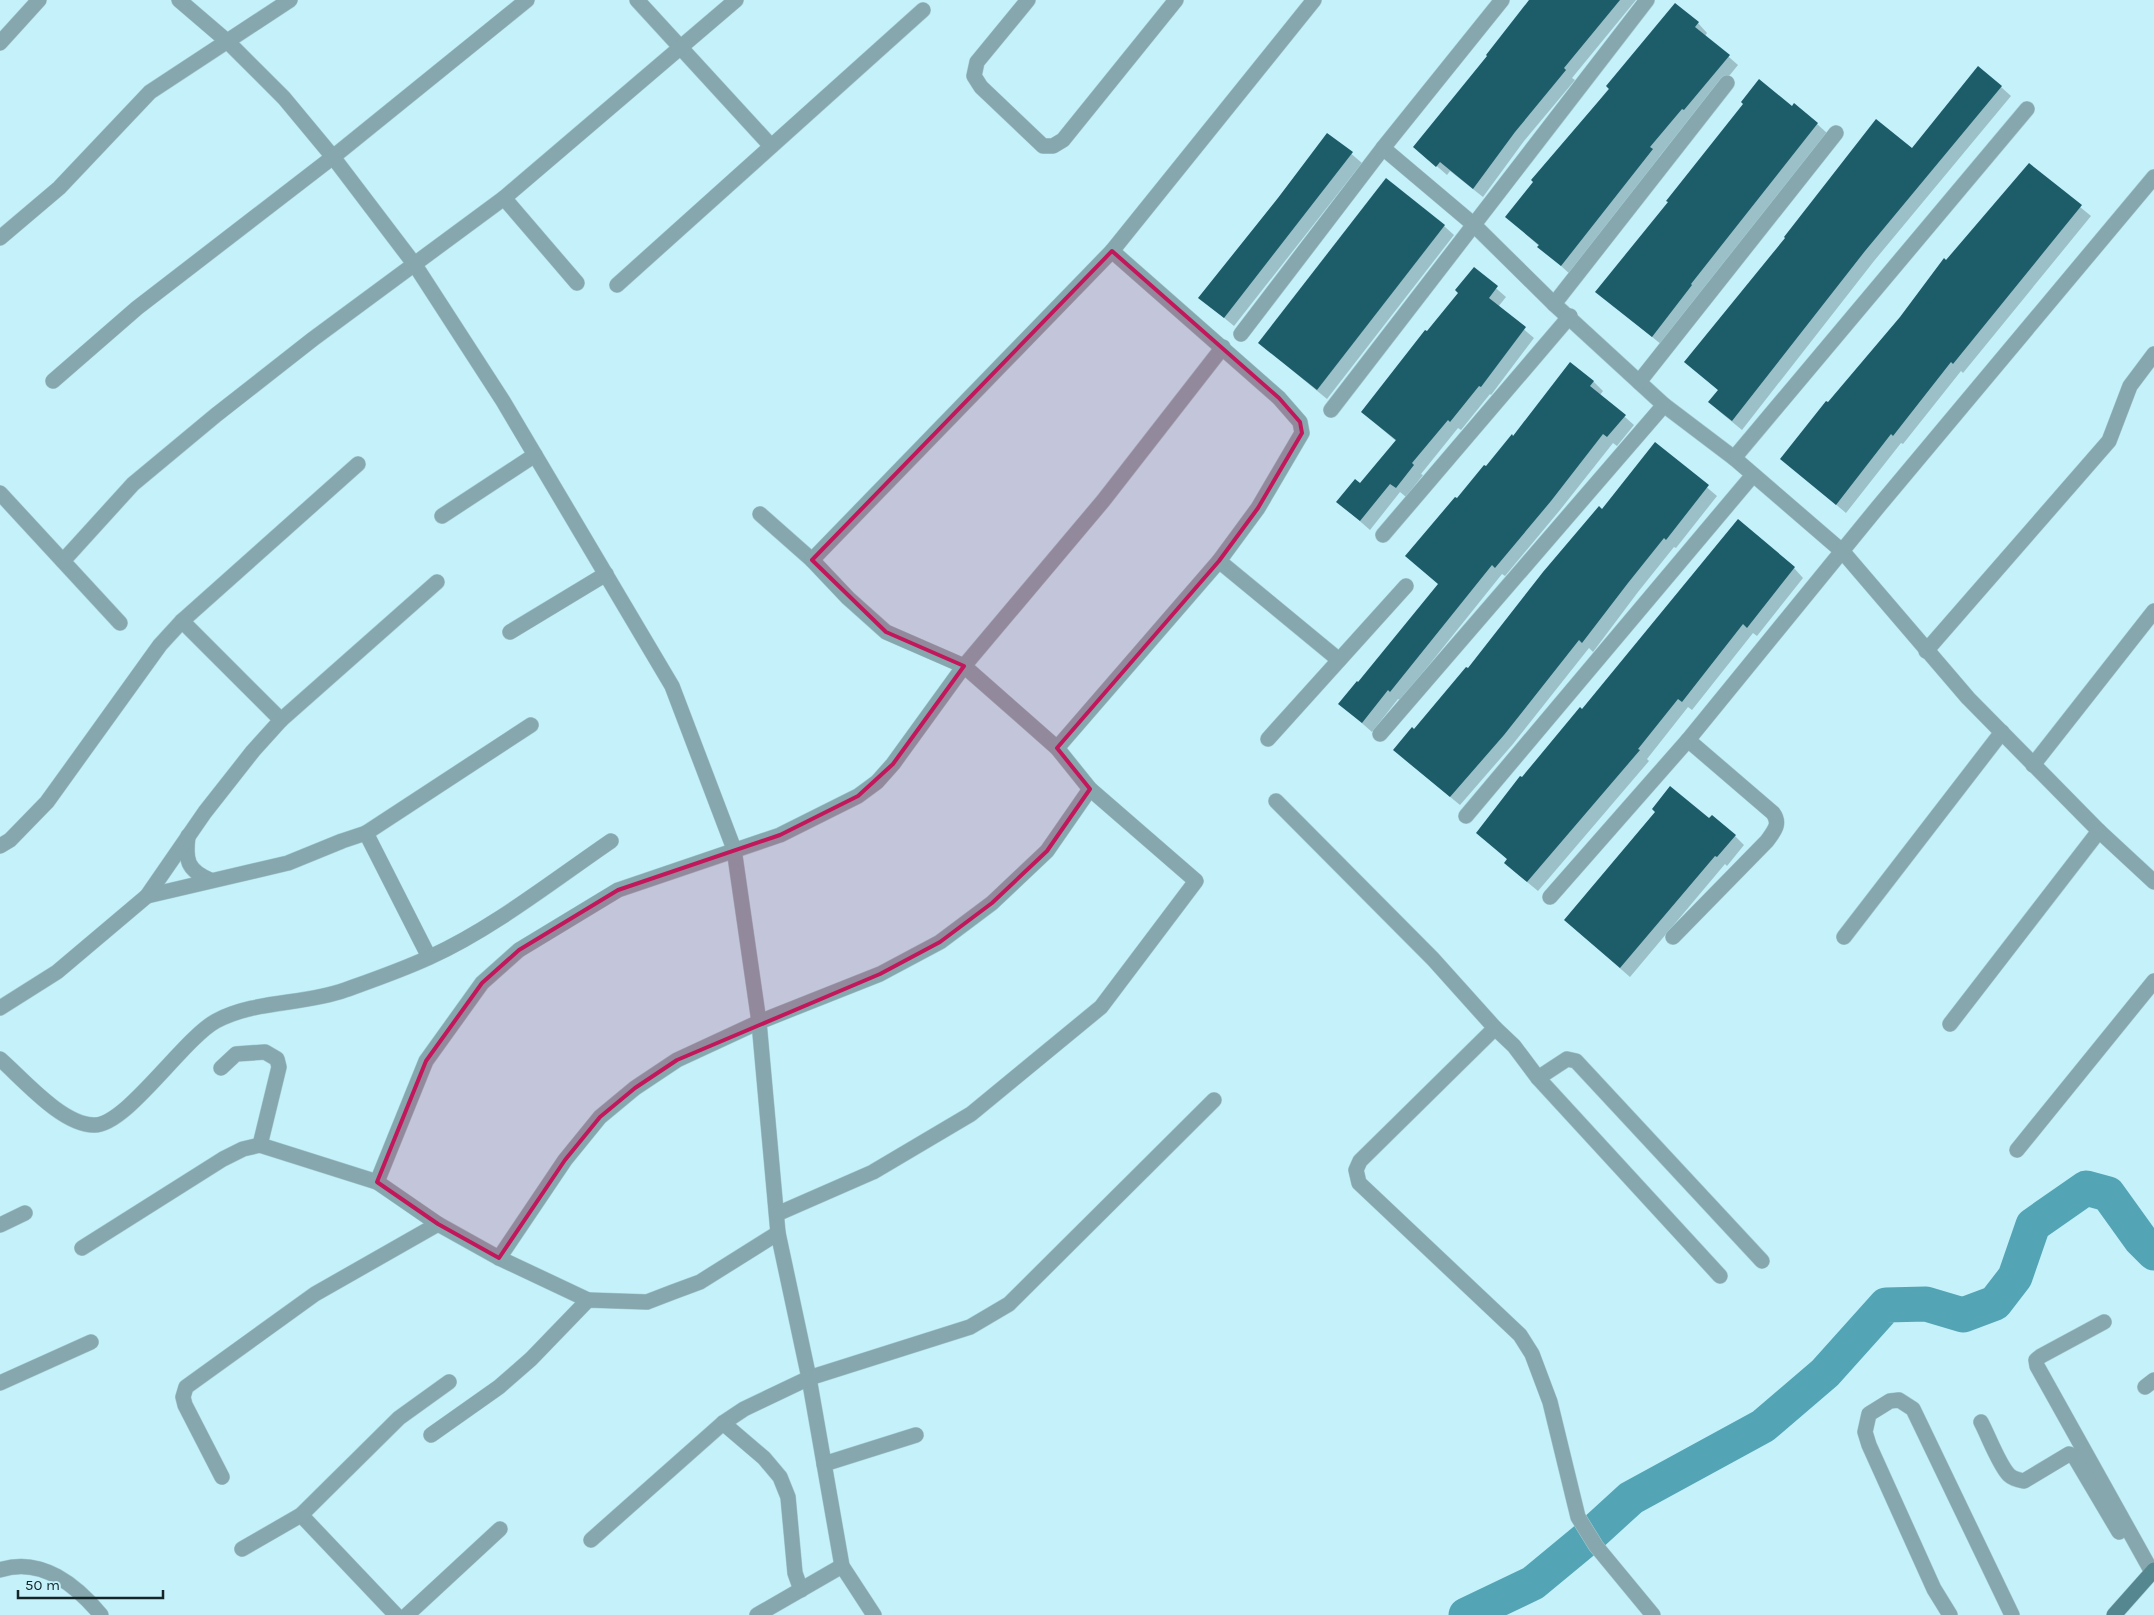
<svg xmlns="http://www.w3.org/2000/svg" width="2154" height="1615" viewBox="0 0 2154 1615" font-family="Karla,sans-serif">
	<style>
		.shadow { fill: #0003 }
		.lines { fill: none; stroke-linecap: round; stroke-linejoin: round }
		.river { stroke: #53a4b4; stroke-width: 35 }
		.building { fill: #1d5d69 }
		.street-casing { stroke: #a4ccd4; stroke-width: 16 }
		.secondary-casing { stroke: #a4ccd4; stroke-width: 16 }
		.street { stroke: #86a7ad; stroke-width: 15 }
		.secondary { stroke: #558791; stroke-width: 15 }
		.marked { fill: #c2185b; fill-opacity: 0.2; stroke: #c2185b; stroke-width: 4; stroke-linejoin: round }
	</style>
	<rect width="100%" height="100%" fill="#c4f1fa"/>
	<g class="shadow">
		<path d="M1530 0H1636L1572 78 1575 80 1524 141 1483 197 1450 171 1447 175 1415 147 1488 56Z"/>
		<path d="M1675 5 1698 23 1707 33 1705 36 1738 65 1694 119 1692 117 1659 157 1661 159 1571 275 1507 217Z"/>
		<path d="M2001 87 2011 96 1874 261 1742 430 1720 412 1710 402 1719 391 1686 362 1912 150Z"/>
		<path d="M1793 107 1817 124 1827 133 1662 345 1597 292Z"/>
		<path d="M1328 134 1362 163 1234 326 1200 298Z"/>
		<path d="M2029 165 2091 216 1963 373 1961 371 1903 444 1901 443 1846 513 1782 459Z"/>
		<path d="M1444 226 1454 235 1327 399 1259 343Z"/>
		<path d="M1474 269 1506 297 1498 307 1534 338 1491 395 1490 394 1461 430 1458 428 1421 474 1423 475 1406 497 1400 492 1370 530 1338 502 1360 485 1396 441 1362 412 1460 293Z"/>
		<path d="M1571 363 1594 382 1603 391 1600 395 1634 425 1617 446 1613 443 1560 510 1505 576 1502 574 1401 700 1398 699 1372 732 1340 704 1359 684 1439 584 1407 556 1513 438Z"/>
		<path d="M1655 443 1717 496 1676 548 1674 547 1638 592 1593 652 1589 648 1513 744 1460 805 1404 759 1415 731 1602 511Z"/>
		<path d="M1794 568 1803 578 1757 636 1753 633 1692 710 1688 707 1647 759 1649 761 1538 891 1515 872 1506 863 1508 860 1478 833 1582 710Z"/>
		<path d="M1710 820 1735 836 1744 845 1727 866 1725 864 1630 977 1576 930Z"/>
	</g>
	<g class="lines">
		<path class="river" d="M1466 1615 1533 1583 1585 1540 1631 1498 1763 1426 1825 1373 1886 1305 1926 1304 1963 1315 1995 1303 2015 1277 2033 1225 2086 1188 2108 1194 2141 1240 2154 1253"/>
	</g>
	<g class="building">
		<path d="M1529 0H1620L1564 68 1566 70 1515 132 1473 189 1440 162 1436 167 1413 147 1487 56 1486 55Z"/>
		<path d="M1675 3 1699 22 1695 27 1730 55 1684 110 1682 109 1650 147 1653 149 1561 266 1537 247 1539 245 1505 217 1533 182 1531 180 1609 89 1606 86Z"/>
		<path d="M1978 66 2002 86 1865 251 1732 421 1708 402 1718 390 1684 362 1785 238 1784 237 1876 119 1912 148Z"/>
		<path d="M1759 79 1792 106 1794 103 1818 123 1691 284 1692 285 1652 337 1595 292 1668 202 1666 201 1743 104 1741 102Z"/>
		<path d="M1327 133 1353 152 1224 318 1198 298 1278 198Z"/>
		<path d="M2029 163 2082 205 1953 364 1951 362 1893 436 1891 434 1836 505 1780 459 1826 401 1828 402 1900 317 1944 258 1946 260Z"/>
		<path d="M1386 178 1445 225 1317 390 1258 343Z"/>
		<path d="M1474 267 1498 286 1489 298 1526 327 1481 387 1479 386 1450 422 1448 420 1412 463 1414 465 1396 488 1390 484 1360 521 1336 502 1355 479 1360 483 1396 440 1361 412 1425 330 1427 331 1458 293 1455 290Z"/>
		<path d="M1570 362 1594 381 1590 386 1626 415 1607 437 1603 434 1551 501 1495 568 1492 565 1390 692 1388 690 1362 723 1338 704 1357 681 1358 682 1438 584 1405 556 1455 497 1457 498 1484 465 1486 466 1512 434 1513 436Z"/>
		<path d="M1655 442 1709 485 1666 540 1664 538 1628 583 1582 643 1579 640 1504 735 1450 797 1393 750 1412 727 1414 729 1466 667 1468 668 1543 572 1599 506 1602 509Z"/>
		<path d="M1738 519 1795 567 1747 628 1743 624 1682 702 1678 699 1638 749 1640 750 1527 882 1504 863 1507 859 1476 833 1520 776 1522 777 1580 707 1582 709Z"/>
		<path d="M1670 786 1709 818 1712 815 1736 835 1717 857 1715 856 1620 968 1564 920 1655 812 1652 809Z"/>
	</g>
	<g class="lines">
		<defs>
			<g id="street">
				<path d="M179 0 228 42 284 98 333 157 415 265 503 401 672 686 734 849 759 1022 778 1233 809 1378 842 1566 874 1615"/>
				<path d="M637 0 771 146"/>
				<path d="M1028 0 977 62 974 76 981 87 1043 146H1053L1063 140 1176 0"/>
				<path d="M0 43 39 0"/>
				<path d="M1383 148 1473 224 1554 304 1664 405 1734 458 1843 552 1968 698 2099 831 2154 882"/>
				<path d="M504 198 577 283"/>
				<path d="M0 238 59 188 150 92 290 0"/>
				<path d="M617 285 923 10"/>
				<path d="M1554 304 1727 83"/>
				<path d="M1241 334 1383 148 1502 0"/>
				<path d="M53 381 137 308 333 157 527 0"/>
				<path d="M1639 382 1836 133"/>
				<path d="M1331 410 1647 0"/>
				<path d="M1734 458 2027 109"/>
				<path d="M0 493 120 623"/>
				<path d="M760 514 812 560 848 598 886 632 964 666 1057 748 1090 789 1196 881 1101 1007 971 1114 873 1172 777 1214"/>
				<path d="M442 516 535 455"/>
				<path d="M1383 535 1570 316"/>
				<path d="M812 560 1112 251 1314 0"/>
				<path d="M63 561 133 484 216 415 313 339 504 198 736 0"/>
				<path d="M1219 561 1339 660"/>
				<path d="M182 621 281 720"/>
				<path d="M510 632 606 574"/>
				<path d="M1926 651 2109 441 2130 386 2154 354"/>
				<path d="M1380 734 1664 405"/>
				<path d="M1268 739 1406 586"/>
				<path d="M1057 748 1219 561 1258 508 1302 433 1300 422 1279 398 1112 251"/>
				<path d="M2033 765 2154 611"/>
				<path d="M1276 801 1433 959 1495 1028"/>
				<path d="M1466 816 1753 475"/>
				<path d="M366 833 429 957"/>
				<path d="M188 836C185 860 187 870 210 880"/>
				<path d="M0 846 10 840 47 802 160 645 182 621 358 464"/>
				<path d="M147 896 288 863 342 841 366 833 531 725"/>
				<path d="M1550 897 1688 740 1878 507 2154 177"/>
				<path d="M1673 937 1767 841C1774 831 1781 824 1773 813L1688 740"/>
				<path d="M1844 937 2002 732"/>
				<path d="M0 1008 57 972 147 896 205 812 253 751 281 720 437 582"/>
				<path d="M1950 1024 2099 831"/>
				<path d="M0 1059C23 1079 62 1125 94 1125 126 1126 183 1039 216 1021 255 1000 304 1005 345 990 373 980 402 970 430 957 492 929 554 880 611 841"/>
				<path d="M221 1068 236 1054 265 1052 277 1059 279 1067 260 1145"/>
				<path d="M1538 1078 1567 1059 1576 1061 1762 1261"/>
				<path d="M2017 1150 2154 981"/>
				<path d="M377 1182 426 1061 482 983 519 950 618 890 780 835 858 796 877 782 893 764 964 666 1103 501 1223 347"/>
				<path d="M0 1225 25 1213"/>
				<path d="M82 1248 223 1159 243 1149 260 1145 377 1182 438 1224 499 1258 588 1300"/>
				<path d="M499 1258 565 1160 600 1117 635 1088 677 1060 759 1022 880 974 940 942 992 903 1047 851 1090 789"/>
				<path d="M2104 1322 2041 1356 2036 1360 2037 1366 2152 1572"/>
				<path d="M0 1383 91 1342"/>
				<path d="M2145 1387 2154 1380"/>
				<path d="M1981 1422C1988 1435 1999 1465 2009 1475 2013 1479 2019 1480 2024 1481L2069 1454 2074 1456 2119 1532"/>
				<path d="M723 1423 764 1458 780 1477 788 1497 795 1573 801 1590"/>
				<path d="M431 1435 499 1387 531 1359 588 1300 647 1302 673 1292 700 1282 778 1233"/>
				<path d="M824 1464 916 1435"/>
				<path d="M222 1477 185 1405 183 1397 186 1387 315 1294 438 1224"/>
				<path d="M301 1515 396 1615"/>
				<path d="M591 1540 723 1423 744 1409 809 1378 970 1327 1009 1304 1214 1100"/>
				<path d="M242 1549 301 1515 399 1418 449 1382"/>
				<path d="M0 1570C41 1556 77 1586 101 1615"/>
				<path d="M407 1615 500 1529"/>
				<path d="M757 1615 842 1566"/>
				<path d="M1653 1615 1596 1546 1578 1517 1550 1402 1532 1354 1520 1335 1359 1183 1356 1170 1360 1161 1495 1028 1514 1046 1538 1078 1720 1276"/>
				<path d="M1950 1615 1934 1589 1869 1445 1865 1432 1869 1414 1890 1401 1899 1400 1913 1409 2012 1615"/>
			</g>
			<path id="secondary" d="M2114 1615 2154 1570"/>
		</defs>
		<use href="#street" class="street-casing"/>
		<use href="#secondary" class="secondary-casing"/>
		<use href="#street" class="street"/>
		<use href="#secondary" class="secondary"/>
	</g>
	<path class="marked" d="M1112 251 1279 398 1300 422 1302 433 1258 508 1219 561 1057 748 1090 789 1047 851 992 903 940 942 880 974 677 1060 635 1088 600 1117 565 1160 499 1258 438 1224 377 1182 426 1061 482 983 519 950 618 890 780 835 858 796 893 764 964 666 886 632 812 560Z"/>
	<path d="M18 1590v8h145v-8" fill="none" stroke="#142528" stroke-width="2.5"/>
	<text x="25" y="1590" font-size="15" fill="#142528" stroke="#c4f1fa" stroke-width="4" paint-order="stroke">50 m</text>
</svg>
